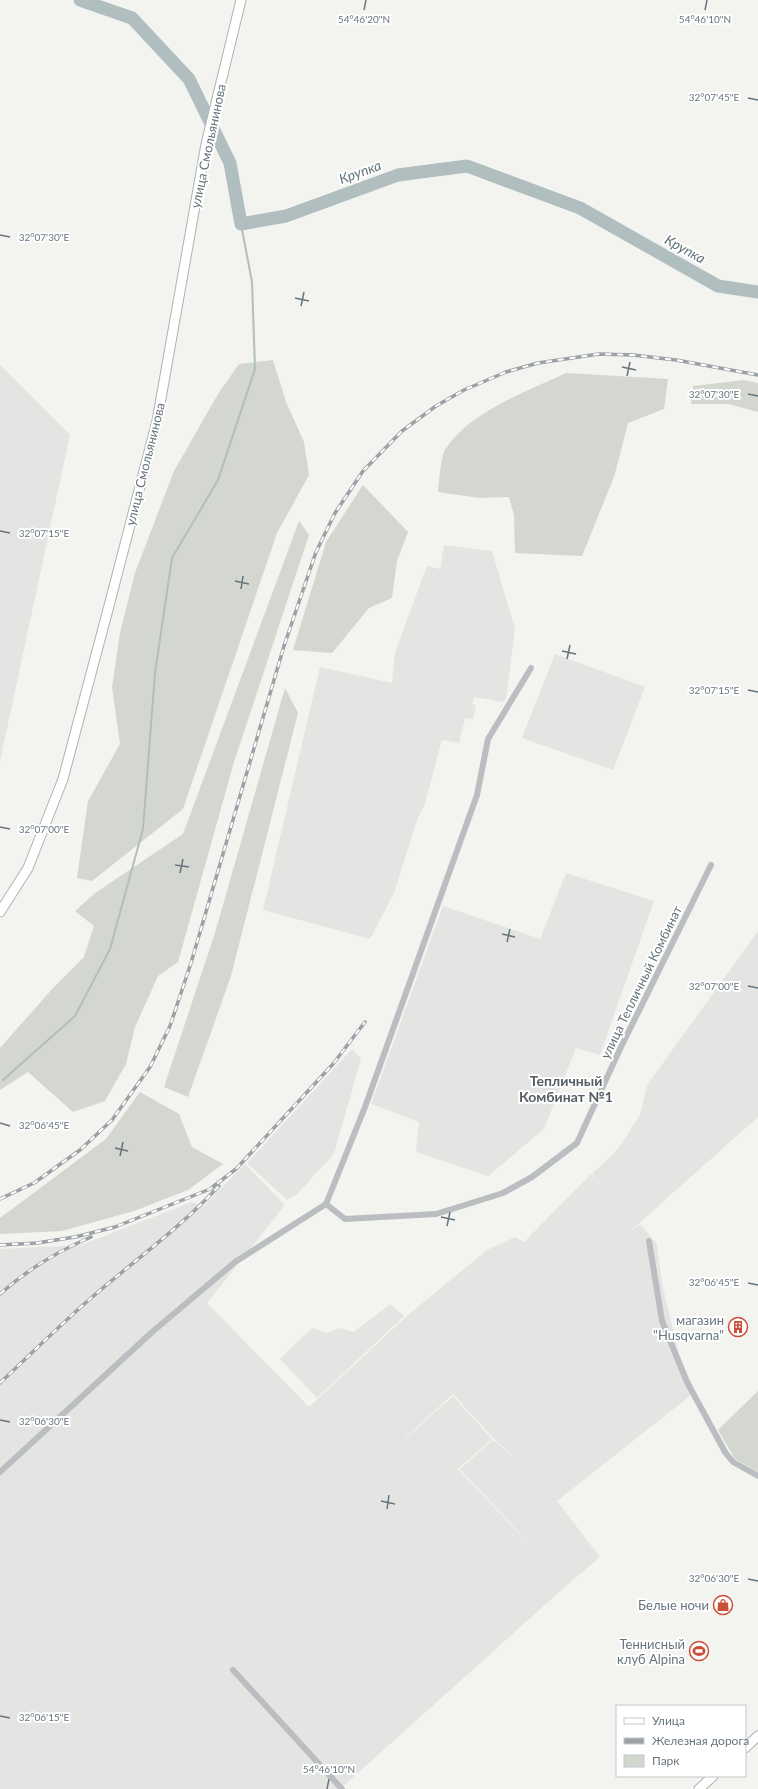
<svg xmlns="http://www.w3.org/2000/svg" width="758" height="1789" viewBox="0 0 758 1789" font-family="Lato,sans-serif">
	<style>
		.built { fill: #e4e4e3; fill-rule: evenodd }
		.green { fill: #d3d7cf }
		.lines { fill: none; stroke-linecap: round; stroke-linejoin: round }
		.stream { stroke: #b1bec0; stroke-width: 2 }
		.river { stroke: #b1bec0; stroke-width: 13 }
		.secondary-casing { stroke: #adb2b5; stroke-width: 11 }
		.street { stroke: #babec1; stroke-width: 6 }
		.secondary { stroke: #fff; stroke-width: 9 }
		.rail-casing { stroke: #9ba1a5; stroke-width: 3.5 }
		.rail { stroke: #fff; stroke-width: 2; stroke-dasharray: 6; stroke-linecap: butt }
		.ticks { fill: none; stroke: #66757d; stroke-width: 1.5 }
		.labels { text-anchor: middle; stroke-width: 4; stroke-linejoin: round; paint-order: stroke }
		.street-label { font-size: 13px; fill: #66757d; stroke: #fff }
		.poi-label { font-size: 13px; fill: #66757d; stroke: #fff; text-anchor: end }
		.water-label { font-size: 14px; font-style: italic; fill: #62767b; stroke: #fff }
		.neighbourhood-label { font-size: 14px; font-weight: bold; fill: #535d63; stroke: #fff }
		.ticks-label { font-size: 10px; text-anchor: middle; fill: #66757d; stroke: #fff; stroke-width: 4; stroke-linejoin: round; paint-order: stroke }
	</style>
	<rect width="100%" height="100%" fill="#f3f3f0"/>
	<g class="built">
		<path d="M0 365 70 435 0 761Z"/>
		<path d="M444 545 492 551 515 629 506 699 503 702 474 697 472 704 476 705 473 719 465 718 459 743 443 740 441 743 425 804 417 820 394 893 370 939 263 910 320 667 392 683 395 652 427 566 440 569Z"/>
		<path d="M555 654 645 687 613 770 522 738Z"/>
		<path d="M566 873 654 901 600 1055 576 1048 544 1129 488 1176 416 1152 419 1122 371 1104 443 906 540 939Z"/>
		<path d="M758 931V1117L628 1233 640 1224 657 1244 662 1283 679 1356 695 1392 557 1501 600 1557 568 1584 340 1789H0V1249L81 1245 192 1202 204 1206 245 1164 285 1205 207 1303 309 1407 408 1315 487 1250 515 1237 524 1242 591 1174 623 1206 592 1174 618 1149 640 1115 647 1086 650 1081ZM453 1394 493 1438 525 1466 493 1440 460 1469 560 1576 458 1469 492 1439 453 1396 374 1467Z"/>
		<path d="M352 1049 361 1059 334 1154 298 1193 287 1200 247 1163Z"/>
		<path d="M390 1304 404 1316 317 1398 280 1359 312 1328 327 1333 339 1328 354 1332Z"/>
	</g>
	<g class="green">
		<path d="M273 360 286 402 304 442 309 475 277 533 183 809 92 881 77 878 88 801 120 744 112 687 120 633 135 573 174 471 218 394 239 364Z"/>
		<path d="M566 373 668 379 664 409 628 423 614 477 582 556 515 553 514 515 509 497 479 498 438 492C439 483 441 456 445 450 470 411 526 392 566 373Z"/>
		<path d="M744 380 758 383V412L729 404H691L693 386Z"/>
		<path d="M363 485 408 532 397 561 392 598 369 608 332 653 293 650 326 542Z"/>
		<path d="M299 521 309 535 234 762 178 962 158 976 135 1027 126 1064 105 1101 73 1112 28 1072 0 1090V1048L54 987 84 957 94 926 75 911 95 893 183 834Z"/>
		<path d="M285 688 298 713 231 976 188 1097 164 1087 215 933Z"/>
		<path d="M140 1092 179 1114 192 1147 223 1164 188 1190 134 1211 62 1231 0 1234V1218L106 1139Z"/>
		<path d="M758 1391V1472L735 1459 718 1430Z"/>
	</g>
	<g class="lines">
		<path class="stream" d="M3 1080 75 1016 110 949 143 829 155 673 172 558 218 480 255 369 252 282 241 224"/>
		<path class="river" d="M80 0 132 18 189 79 230 163 241 224 286 216 398 175 467 166 580 208 718 286 758 292"/>
		<defs>
			<g id="secondary">
				<path d="M0 912 28 868 63 779 110 602 157 421 206 144 241 0"/>
				<path d="M745 1748 758 1736"/>
				<path d="M699 1789 713 1776"/>
			</g>
		</defs>
		<use href="#secondary" class="secondary-casing"/>
		<g class="street">
			<path d="M326 1204 345 1219 436 1214 465 1205 503 1193 532 1177 577 1143 620 1049 711 865"/>
			<path d="M649 1241 662 1321 687 1382 725 1452 733 1462 758 1476"/>
			<path d="M0 1472 151 1333 235 1262 326 1204 365 1107 477 795 488 739 531 668"/>
			<path d="M233 1670 342 1789"/>
		</g>
		<use href="#secondary" class="secondary"/>
		<defs>
			<g id="rail">
				<path d="M0 1199 34 1183 80 1150 112 1120 150 1067 170 1026 191 963 284 646 316 552 335 513 363 471 402 431 436 406 464 390 506 372 538 363 599 354 633 355 676 360 758 375"/>
				<path d="M0 1245 37 1243 75 1237 115 1227 210 1189 236 1169 333 1064 365 1022"/>
				<path d="M0 1294C27 1270 58 1251 91 1237"/>
				<path d="M0 1383C30 1355 60 1325 91 1298 134 1261 180 1228 219 1186"/>
			</g>
		</defs>
		<use href="#rail" class="rail-casing"/>
		<use href="#rail" class="rail"/>
	</g>
	<path class="ticks" d="M364 10 366 0M705 10 707 0M748 98 758 100M0 235 10 237M295 298 309 301M301 306 304 292M622 367 636 370M627 376 630 362M748 394 758 396M0 531 10 533M235 581 249 584M241 589 243 576M562 651 576 654M567 659 570 645M748 690 758 692M0 827 10 829M175 865 189 867M180 873 183 859M502 934 515 937M507 942 510 929M748 986 758 988M0 1123 10 1126M115 1148 128 1151M120 1156 123 1142M441 1217 455 1220M447 1226 450 1212M748 1283 758 1285M0 1420 10 1422M381 1501 395 1504M387 1509 389 1495M748 1579 758 1581M0 1716 10 1718M327 1789 329 1779"/>
	<defs>
		<symbol id="building-ring" viewBox="-11 -11 22 22"><circle r="9.5" fill="#fff" stroke="#cb4e37" stroke-width="1.5"/><path d="M-4-6H4V6H1V3H-1V6H-4ZM-2.5-4.3h1.7v1.8h-1.7ZM.8-4.3h1.7v1.8H.8ZM-2.5-1h1.7V.8h-1.7ZM.8-1h1.7V.8H.8Z" fill="#cb4e37"/></symbol>
		<symbol id="shop-ring" viewBox="-11 -11 22 22"><circle r="9.5" fill="#fff" stroke="#cb4e37" stroke-width="1.5"/><path d="M-5-2.5h2.3a2.7 3.5 0 0 1 5.4 0H5L5.5 6h-11ZM-1.5-2.5h3a1.5 2.3 0 0 0-3 0Z" fill="#cb4e37"/></symbol>
		<symbol id="stadium-ring" viewBox="-11 -11 22 22"><circle r="9.5" fill="#fff" stroke="#cb4e37" stroke-width="1.5"/><path d="M0-5a6.5 5 0 1 0 0 10a6.5 5 0 1 0 0-10ZM-3.5-1.8h7v3.6h-7Z" fill="#cb4e37"/></symbol>
	</defs>
	<g fill-rule="evenodd">
		<use href="#building-ring" x="727" y="1316" width="22" height="22"/>
		<use href="#shop-ring" x="712" y="1594" width="22" height="22"/>
		<use href="#stadium-ring" x="688" y="1640" width="22" height="22"/>
	</g>
	<g class="labels">
		<g class="street-label">
			<text transform="translate(208 146) rotate(-78)" y="5">улица Смольянинова</text>
			<text transform="translate(145 464) rotate(-76)" y="5">улица Смольянинова</text>
			<text transform="translate(641 982) rotate(-64)" y="5">улица Тепличный Комбинат</text>
		</g>
		<g class="poi-label">
			<text x="724" y="1325">магазин<tspan x="724" dy="15">"Husqvarna"</tspan></text>
			<text x="709" y="1610">Белые ночи</text>
			<text x="685" y="1649">Теннисный<tspan x="685" dy="15">клуб Alpina</tspan></text>
		</g>
		<g class="water-label">
			<text transform="translate(360 172) rotate(-20)" y="5">Крупка</text>
			<text transform="translate(685 249) rotate(29)" y="5">Крупка</text>
		</g>
		<g class="neighbourhood-label">
			<text x="566" y="1086">Тепличный<tspan x="566" dy="16">Комбинат №1</tspan></text>
		</g>
	</g>
	<g class="ticks-label">
		<text x="364" y="23">54°46'20"N</text>
		<text x="705" y="23">54°46'10"N</text>
		<text x="714" y="101">32°07'45"E</text>
		<text x="44" y="241">32°07'30"E</text>
		<text x="714" y="398">32°07'30"E</text>
		<text x="44" y="537">32°07'15"E</text>
		<text x="714" y="694">32°07'15"E</text>
		<text x="44" y="833">32°07'00"E</text>
		<text x="714" y="990">32°07'00"E</text>
		<text x="44" y="1129">32°06'45"E</text>
		<text x="714" y="1286">32°06'45"E</text>
		<text x="44" y="1425">32°06'30"E</text>
		<text x="714" y="1582">32°06'30"E</text>
		<text x="44" y="1721">32°06'15"E</text>
		<text x="329" y="1773">54°46'10"N</text>
	</g>
	<rect x="616" y="1705" width="130" height="72" fill="#ffffff" stroke="#c2c8cb"/>
	<rect x="624" y="1718" width="20" height="6" fill="#ffffff" stroke="#c2c8cb"/>
	<text x="652" y="1725" font-size="12" fill="#66757d">Улица</text>
	<rect x="624" y="1738" width="20" height="6" fill="#9ba1a5" stroke="#c2c8cb"/>
	<text x="652" y="1745" font-size="12" fill="#66757d">Железная дорога</text>
	<rect x="624" y="1755" width="20" height="12" fill="#d3d7cf" stroke="#c2c8cb"/>
	<text x="652" y="1765" font-size="12" fill="#66757d">Парк</text>
</svg>
